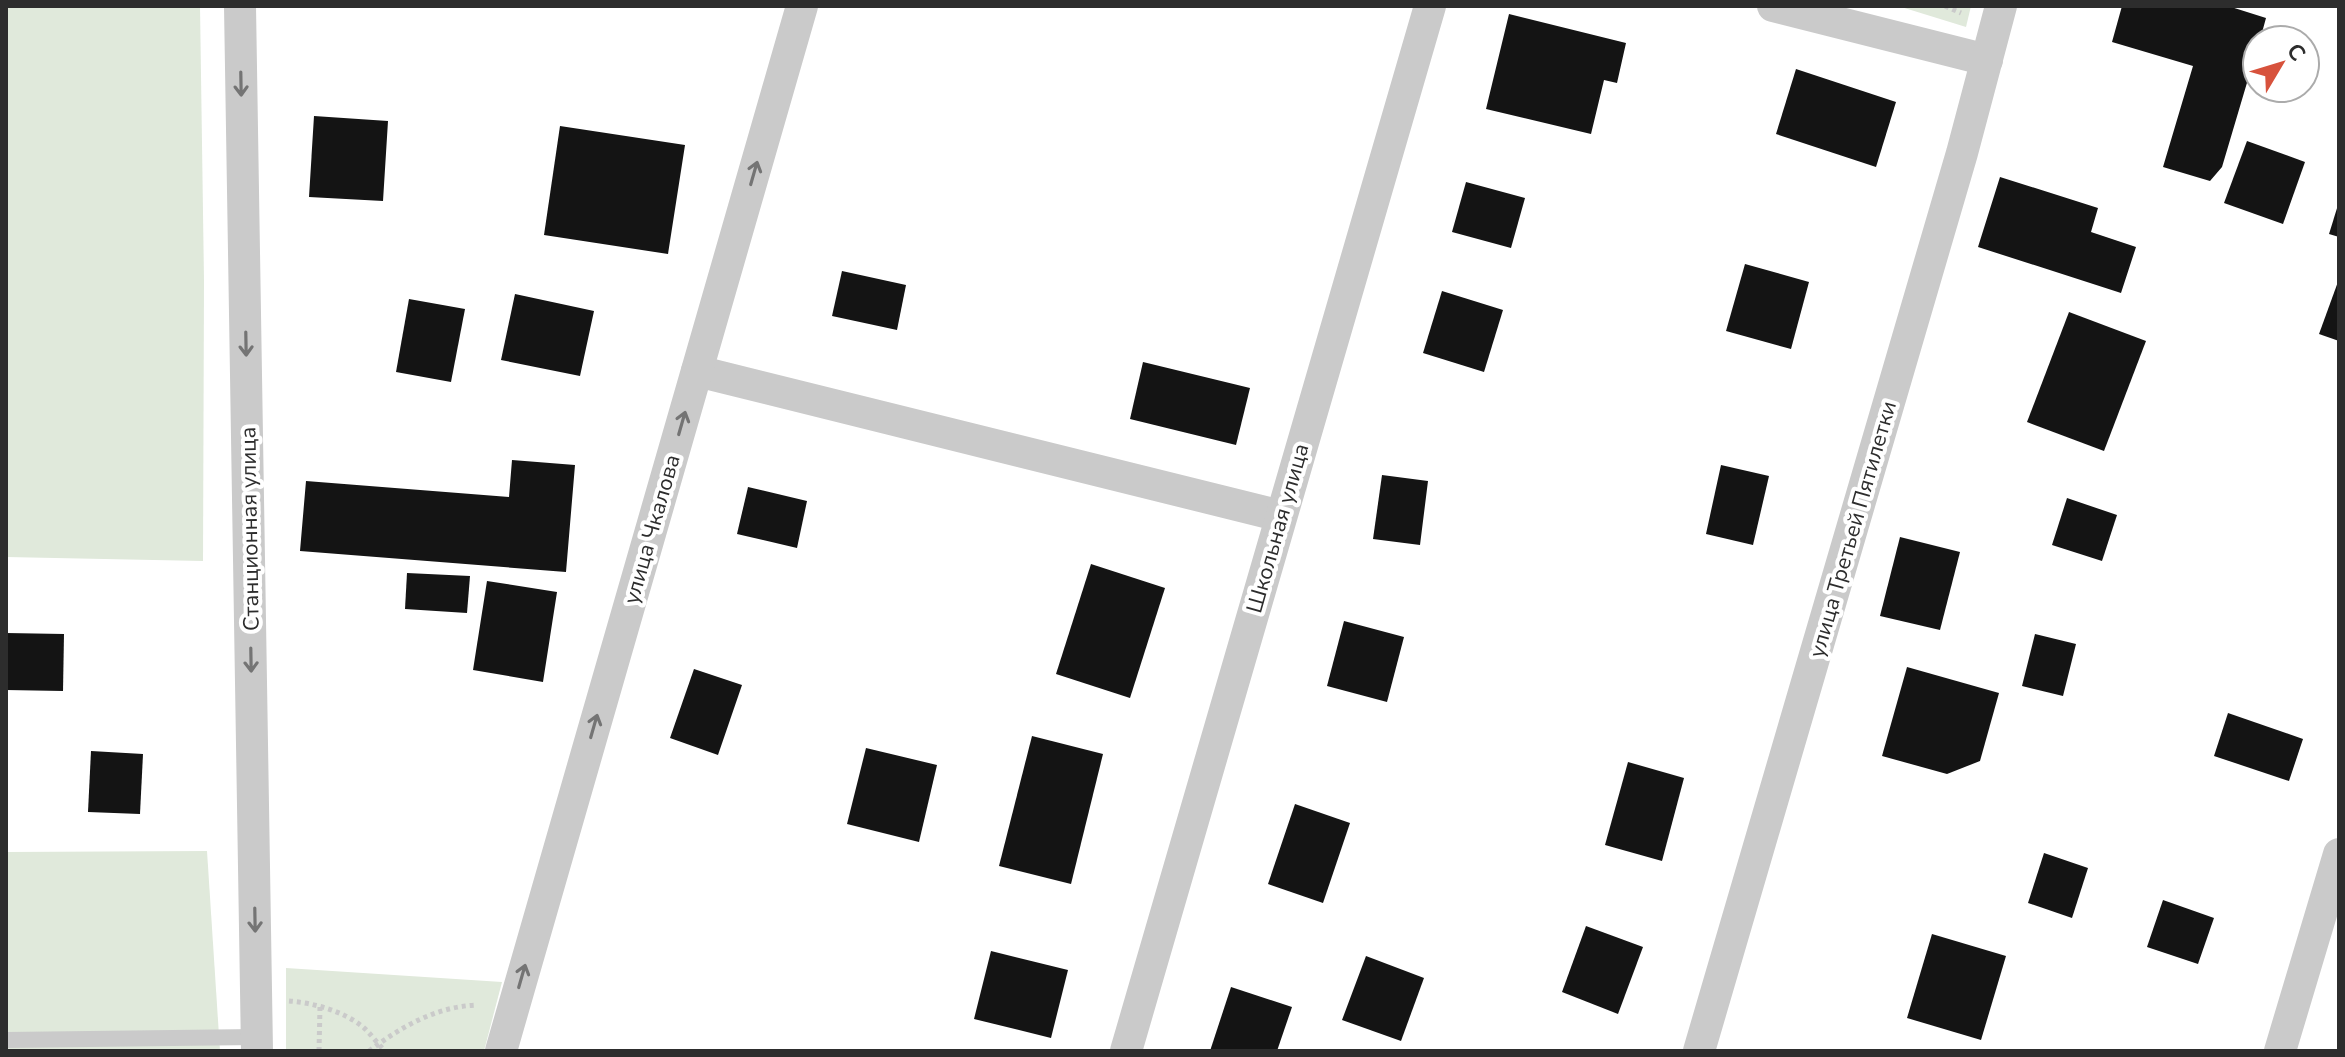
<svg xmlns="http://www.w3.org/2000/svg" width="2345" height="1057" viewBox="0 0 2345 1057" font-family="'Nunito Sans',sans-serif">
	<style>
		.green { fill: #e0e9db }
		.building { fill: #141414 }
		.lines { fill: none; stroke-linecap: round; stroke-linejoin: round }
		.path { stroke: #cacaca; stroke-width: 5; stroke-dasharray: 4 4; stroke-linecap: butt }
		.lane { stroke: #cacaca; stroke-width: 16 }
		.street { stroke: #cacaca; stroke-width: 32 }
		.oneway { stroke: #747474 }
		.labels { text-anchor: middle; stroke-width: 8; stroke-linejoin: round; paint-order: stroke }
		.street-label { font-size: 22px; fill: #2d2d2d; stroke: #fff }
	</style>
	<rect width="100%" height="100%" fill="#fff"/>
	<g class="green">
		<path d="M6 6H200L204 281 203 561 6 557Z"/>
		<path d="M1898 6H1971L1966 27Z"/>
		<path d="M207 851 220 1051H6V852Z"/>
		<path d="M286 968 502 982 484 1051H286Z"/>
	</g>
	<g class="building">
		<path d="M2122 6H2228L2266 18 2260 40H2257V49L2222 167 2210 181 2163 167 2193 66 2112 42Z"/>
		<path d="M1509 14 1626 43 1617 83 1604 80 1591 134 1486 109Z"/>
		<path d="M1796 69 1896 102 1876 167 1776 134Z"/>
		<path d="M314 116 388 121 383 201 309 197Z"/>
		<path d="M560 126 685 145 668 254 544 235Z"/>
		<path d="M2247 141 2305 162 2283 224 2224 203Z"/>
		<path d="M2000 177 2098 208 2091 232 2136 247 2121 293 1978 247Z"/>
		<path d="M1466 182 1525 198 1511 248 1452 232Z"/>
		<path d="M2338 205H2339V237L2329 234Z"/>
		<path d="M1745 264 1809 282 1791 349 1726 331Z"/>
		<path d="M842 271 906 285 897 330 832 316Z"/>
		<path d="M2339 279V341L2319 334Z"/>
		<path d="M1442 291 1503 310 1484 372 1423 353Z"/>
		<path d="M515 294 594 311 580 376 501 360Z"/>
		<path d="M409 299 465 309 451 382 396 372Z"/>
		<path d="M2069 312 2146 341 2104 451 2027 422Z"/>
		<path d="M1143 362 1250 388 1236 445 1130 419Z"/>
		<path d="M512 460 575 465 566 572 300 551 306 481 509 497Z"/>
		<path d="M1721 465 1769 476 1753 545 1706 534Z"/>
		<path d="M1382 475 1428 481 1420 545 1373 539Z"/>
		<path d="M748 487 807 501 797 548 737 534Z"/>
		<path d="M2067 498 2117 515 2102 561 2052 545Z"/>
		<path d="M1900 537 1960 552 1940 630 1880 616Z"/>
		<path d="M1091 564 1165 588 1130 698 1056 674Z"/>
		<path d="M407 573 470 576 467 613 405 609Z"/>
		<path d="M487 581 557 592 543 682 473 670Z"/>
		<path d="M1344 621 1404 637 1387 702 1327 686Z"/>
		<path d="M6 633 64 634 63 691 6 690Z"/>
		<path d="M2035 634 2076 644 2063 696 2022 686Z"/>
		<path d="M1907 667 1999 693 1980 761 1947 774 1882 756Z"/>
		<path d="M694 669 742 685 718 755 670 738Z"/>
		<path d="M2228 713 2303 739 2289 781 2214 756Z"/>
		<path d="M1032 736 1103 754 1071 884 999 866Z"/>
		<path d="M866 748 937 765 919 842 847 824Z"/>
		<path d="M91 751 143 754 140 814 88 812Z"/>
		<path d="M1628 762 1684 778 1662 861 1605 845Z"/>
		<path d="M1295 804 1350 823 1323 903 1268 884Z"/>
		<path d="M2044 853 2088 868 2072 918 2028 903Z"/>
		<path d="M2163 900 2214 918 2198 964 2147 947Z"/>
		<path d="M1586 926 1643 947 1618 1014 1562 992Z"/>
		<path d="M1932 934 2006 956 1981 1040 1907 1018Z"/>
		<path d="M991 951 1068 970 1051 1038 974 1019Z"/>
		<path d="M1366 956 1424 978 1401 1041 1342 1020Z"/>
		<path d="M1231 987 1292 1007 1277 1051H1210Z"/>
	</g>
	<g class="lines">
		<g class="path">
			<path d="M1945 6 1961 13"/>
			<path d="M289 1001C314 1003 343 1011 363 1027 371 1034 377 1043 385 1051"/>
			<path d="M319 1051 320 1007"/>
			<path d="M369 1051C401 1027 435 1007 476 1005"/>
		</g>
		<path class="lane" d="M6 1040 257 1037"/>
		<g class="street">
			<path d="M240 6 257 1051"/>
			<path d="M1773 6 1987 60"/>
			<path d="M697 371 1281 516"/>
			<path d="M501 1051 802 6"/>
			<path d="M1126 1051 1430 6"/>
			<path d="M1699 1051 1962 153 2001 6"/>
			<path d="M2280 1051 2339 854"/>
		</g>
	</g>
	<defs><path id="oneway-shaft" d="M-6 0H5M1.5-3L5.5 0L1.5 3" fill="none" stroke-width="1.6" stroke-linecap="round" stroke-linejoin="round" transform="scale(2)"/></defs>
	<g class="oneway">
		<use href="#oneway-shaft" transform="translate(241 84) rotate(89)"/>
		<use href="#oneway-shaft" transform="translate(754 173) rotate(-74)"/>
		<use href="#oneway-shaft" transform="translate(246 344) rotate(89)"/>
		<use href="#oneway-shaft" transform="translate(682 423) rotate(-74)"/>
		<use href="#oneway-shaft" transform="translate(251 660) rotate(89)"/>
		<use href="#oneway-shaft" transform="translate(594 726) rotate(-74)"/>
		<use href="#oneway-shaft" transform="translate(255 920) rotate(89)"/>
		<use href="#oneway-shaft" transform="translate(522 976) rotate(-74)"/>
	</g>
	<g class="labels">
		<g class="street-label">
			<text transform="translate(1277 528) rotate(-74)" y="8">Школьная улица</text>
			<text transform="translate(249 529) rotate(-91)" y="8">Станционная улица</text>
			<text transform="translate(651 529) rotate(-74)" y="8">улица Чкалова</text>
			<text transform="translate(1852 529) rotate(-74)" y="8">улица Третьей Пятилетки</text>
		</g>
	</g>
	<rect width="2345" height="1057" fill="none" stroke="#2d2d2d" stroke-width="16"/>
	<g transform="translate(2281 64) rotate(52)"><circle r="38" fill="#ffffff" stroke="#ababab" stroke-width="2"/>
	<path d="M0-6L14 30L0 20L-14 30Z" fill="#d7523c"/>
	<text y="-12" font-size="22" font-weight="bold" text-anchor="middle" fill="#2d2d2d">С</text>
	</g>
</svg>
